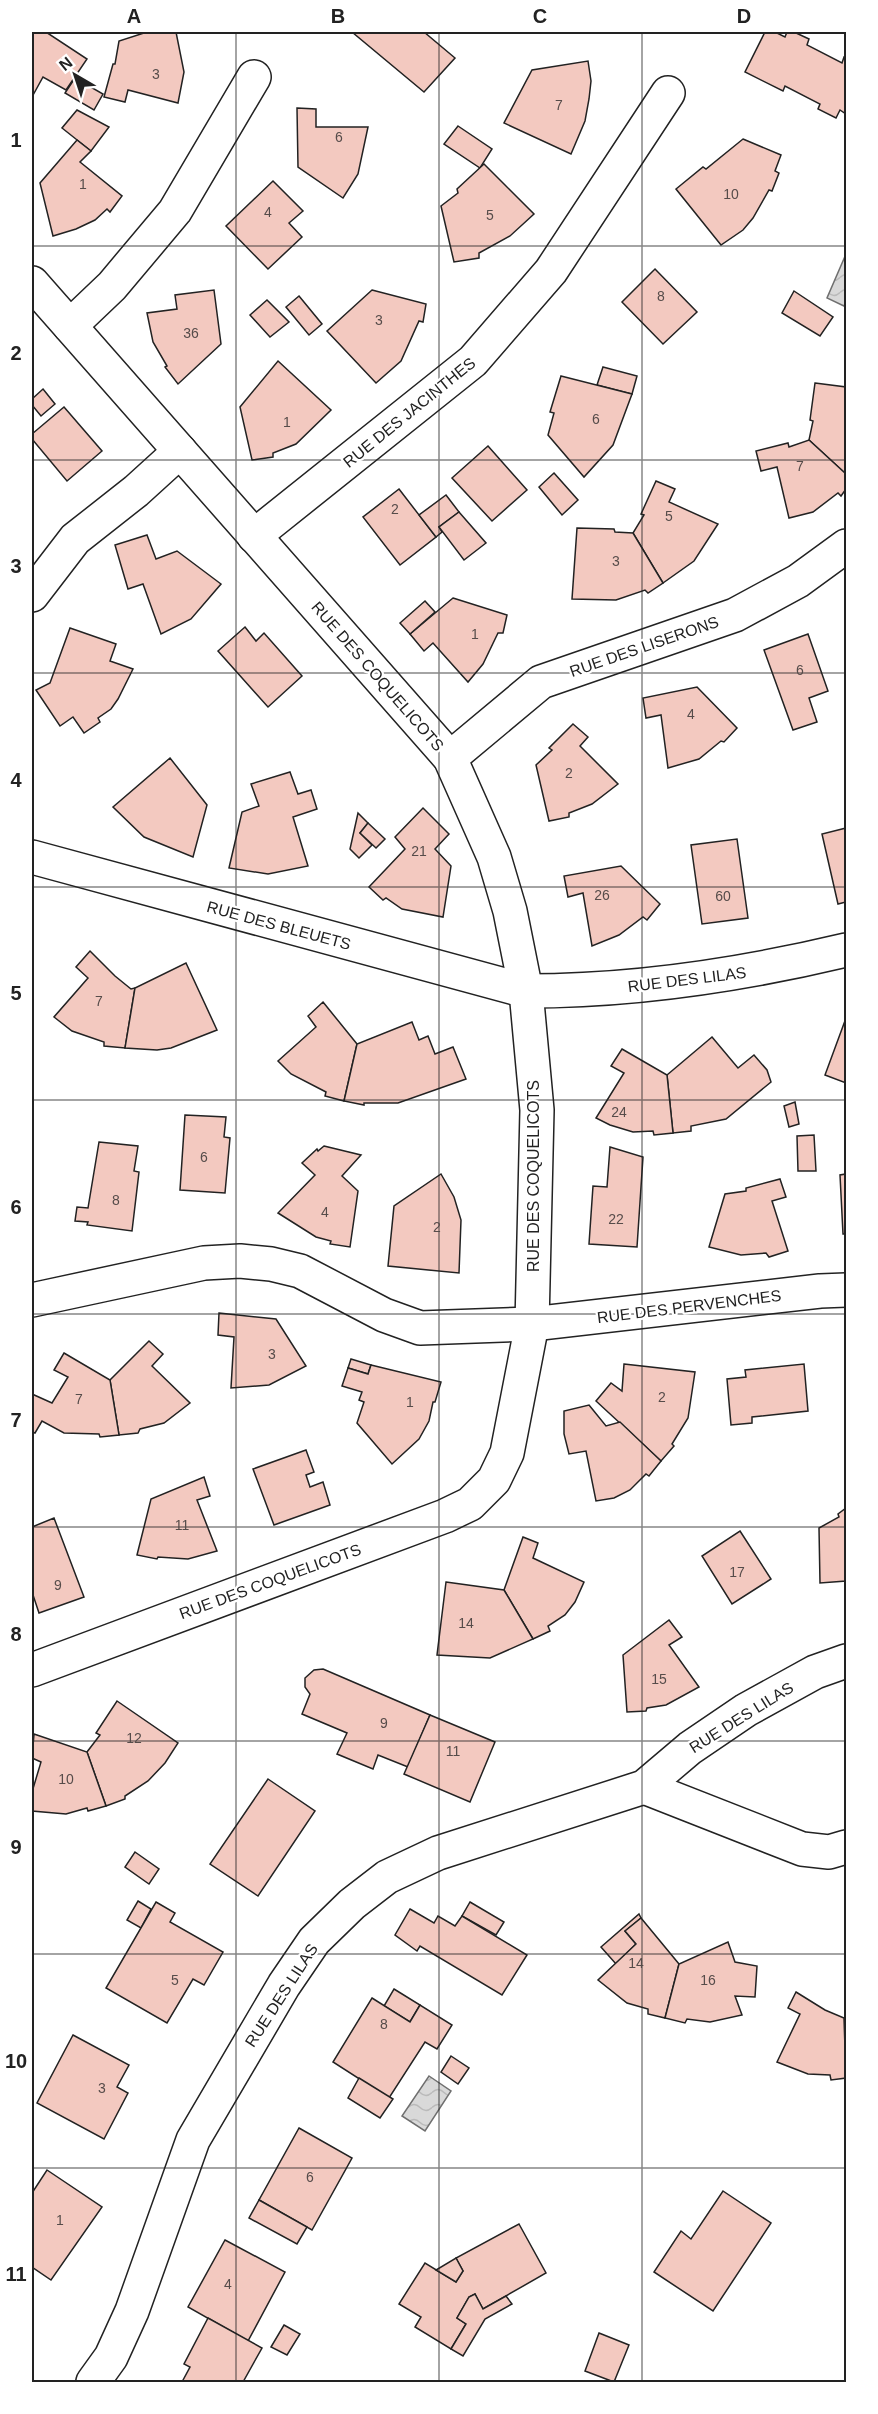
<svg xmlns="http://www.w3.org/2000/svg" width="878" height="2414" viewBox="0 0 878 2414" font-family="Arial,sans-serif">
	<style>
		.water { fill: url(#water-waves); stroke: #6f6f6f; stroke-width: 1.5 }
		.building { fill: #f3c9c0; stroke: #222; stroke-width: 1.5 }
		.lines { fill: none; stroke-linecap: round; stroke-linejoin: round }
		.street-casing { stroke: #222; stroke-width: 36 }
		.street { stroke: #fff; stroke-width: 33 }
		.grid { fill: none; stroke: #222; stroke-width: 1.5; stroke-opacity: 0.55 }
		.labels { text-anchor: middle; stroke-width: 4.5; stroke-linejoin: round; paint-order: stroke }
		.number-label { font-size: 14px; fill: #564c4a }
		.street-label { font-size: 16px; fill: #222; stroke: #fff }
		.neatline { fill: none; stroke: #222; stroke-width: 2 }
		.grid-label { font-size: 20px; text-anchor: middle; font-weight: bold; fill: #222 }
	</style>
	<defs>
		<pattern id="water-waves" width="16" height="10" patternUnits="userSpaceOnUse" patternTransform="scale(1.5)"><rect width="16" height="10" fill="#d9d9d9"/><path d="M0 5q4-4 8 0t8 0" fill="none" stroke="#bababa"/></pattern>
	</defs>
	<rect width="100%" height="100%" fill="#fff"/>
	<g class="water">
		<path d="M846 254V307L827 298Z"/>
		<path d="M429 2076 451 2091 425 2131 402 2116Z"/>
	</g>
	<g class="building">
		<path d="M32 32H46L87 59 66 90 43 77 32 97Z"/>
		<path d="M147 32H176L184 72 178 103 128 90 125 102 104 97 113 64H115L119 41Z"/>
		<path d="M352 32H424L455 58 424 92Z"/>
		<path d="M765 32H775L785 37 787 32H794L809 39 807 45 842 63 844 57 846 58V114L840 110 836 118 818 109 820 104 785 86 783 91 745 72Z"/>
		<path d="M588 61 591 81 589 99 585 121 571 154 504 123 532 70Z"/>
		<path d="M75 78 103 94 94 110 65 93Z"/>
		<path d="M297 108 316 109V127H368L358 174 343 198 298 167Z"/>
		<path d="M77 110 109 127 91 151 62 128Z"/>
		<path d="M458 126 492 149 480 168 444 144Z"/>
		<path d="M743 139 781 155 775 171 779 173 772 191 769 190 753 218 743 230 721 245 676 189 703 167 706 169Z"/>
		<path d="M77 140 91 151 80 162 122 196 110 212 107 209 95 220 76 229 53 236 40 183Z"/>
		<path d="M484 164 534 214 510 236 479 253V258L454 262 441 206 458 193 457 189Z"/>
		<path d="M273 181 303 211 289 223 302 237 268 269 226 226Z"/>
		<path d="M655 269 697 312 663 344 622 302Z"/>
		<path d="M214 290 221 344 178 384 165 367 167 366 153 342 147 313 177 309 175 295Z"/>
		<path d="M372 290 426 304 423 322 419 321 401 361 376 383 327 331Z"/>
		<path d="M794 291 833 317 820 336 782 313Z"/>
		<path d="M299 296 322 324 309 335 286 307Z"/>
		<path d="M267 300 289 322 270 337 250 315Z"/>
		<path d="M278 361 331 410 296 444 273 453V457L252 460 240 407Z"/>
		<path d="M603 367 637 376 632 394 597 385Z"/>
		<path d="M561 376 632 394 613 445 584 477 548 435 554 413 550 412Z"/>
		<path d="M815 383 846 387V474L809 440 813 421 810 420Z"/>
		<path d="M43 389 55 404 41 416 32 405V399Z"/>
		<path d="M64 407 102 451 67 481 32 439V434Z"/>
		<path d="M809 440 846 474V489L841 496 838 493 813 512 789 518 777 467 761 471 756 451 788 443 789 447Z"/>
		<path d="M488 446 527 490 492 521 452 478Z"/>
		<path d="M554 473 578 500 562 515 539 487Z"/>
		<path d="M656 481 675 489 669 502 718 524 694 561 663 583 633 533 644 515 641 514Z"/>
		<path d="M399 489 436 537 400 565 363 517Z"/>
		<path d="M446 495 459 512 439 527 442 532 436 537 419 515Z"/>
		<path d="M459 512 486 543 464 560 439 527Z"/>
		<path d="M577 528 614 529 615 532 633 533 663 583 648 593 645 590 616 600 572 599Z"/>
		<path d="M147 535 156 559 177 551 221 584 191 619 161 634 143 584 128 589 115 545Z"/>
		<path d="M453 598 507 615 503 633H498L483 664 468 682 433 643 424 651 410 634Z"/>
		<path d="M425 601 435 612 410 634 400 623Z"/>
		<path d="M245 627 256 641 264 633 302 676 268 707 218 651Z"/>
		<path d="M70 628 116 644 110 661 133 669 118 699 111 709 98 718 100 722 84 733 73 717 60 726 36 690 50 683Z"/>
		<path d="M808 634 828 691 809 698 817 722 793 730 764 650Z"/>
		<path d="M697 687 737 728 724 742 721 741 699 759 668 768 661 715 646 718 643 698Z"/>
		<path d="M573 724 588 737 580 746 618 784 592 804 569 813V817L549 821 536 765 552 750 549 748Z"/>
		<path d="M170 758 207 805 193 857 144 837 113 807Z"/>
		<path d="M290 772 298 794 311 790 317 809 293 817 308 866 268 874 229 868 242 812 259 806 251 784Z"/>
		<path d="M423 808 449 834 435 849 451 866 443 917 402 909 386 898 383 900 369 887 405 849 395 837Z"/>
		<path d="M358 813 368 823 360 833 372 845 359 858 350 849Z"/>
		<path d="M368 823 385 839 376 848 360 833Z"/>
		<path d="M846 828V902L838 904 822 834Z"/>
		<path d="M737 839 748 918 702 924 691 845Z"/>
		<path d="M621 866 660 904 647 920 643 917 619 935 592 946 583 893 568 897 564 876Z"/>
		<path d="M90 951 115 976 131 989 135 988 125 1048 104 1046V1042L72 1031 54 1017 88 978 76 967Z"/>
		<path d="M186 963 217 1030 171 1048 157 1050 125 1048 135 988Z"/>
		<path d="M323 1002 357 1044 344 1101 325 1096 326 1092 291 1074 278 1061 316 1027 308 1016Z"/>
		<path d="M846 1018V1083L825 1075Z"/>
		<path d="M412 1022 419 1040 428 1036 435 1054 453 1047 466 1079 398 1103H364V1105L344 1101 357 1044Z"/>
		<path d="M712 1037 738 1068 754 1055 767 1070 771 1082 726 1119 691 1126V1131L673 1133 667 1075Z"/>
		<path d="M622 1049 667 1075 673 1133 654 1135 653 1131 633 1132 610 1125 596 1118 624 1073 611 1066Z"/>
		<path d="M795 1102 799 1124 789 1127 784 1106Z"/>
		<path d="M185 1115 226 1117 224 1137 230 1138 225 1193 180 1190Z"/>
		<path d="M814 1135 816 1171H798L797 1136Z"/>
		<path d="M99 1142 138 1146 134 1171 139 1172 132 1231 87 1225 88 1222 75 1221 77 1207 88 1208Z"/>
		<path d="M324 1146 361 1155 342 1176 358 1191 350 1247 330 1244 331 1241 316 1237 278 1213 315 1175 302 1163 317 1149 318 1151Z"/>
		<path d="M610 1147 643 1157 637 1247 589 1244 593 1186 607 1187Z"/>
		<path d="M441 1174 454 1197 461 1220 459 1273 388 1266 394 1206Z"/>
		<path d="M846 1174V1234H843L840 1175Z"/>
		<path d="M780 1179 786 1197 772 1201 788 1251 769 1257 766 1253 741 1255 709 1247 725 1194 746 1191V1188Z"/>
		<path d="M219 1313 276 1319 306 1366 269 1385 231 1388 234 1337 218 1335Z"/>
		<path d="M149 1341 163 1354 152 1366 190 1403 164 1423 140 1429 138 1433 119 1435 110 1380Z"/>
		<path d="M64 1353 110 1380 119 1435 100 1437 99 1434 64 1433 42 1421 35 1433 32 1432V1394L52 1403 68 1377 54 1370Z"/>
		<path d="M351 1359 371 1365 368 1374 348 1368Z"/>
		<path d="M624 1364 695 1372 688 1418 672 1444 674 1446 661 1461 596 1401 611 1383 622 1391Z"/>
		<path d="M804 1364 808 1411 752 1417V1423L731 1425 727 1379 746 1377 745 1370Z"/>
		<path d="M371 1365 441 1382 435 1402H433L429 1421 419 1439 392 1464 357 1423 364 1402 359 1400 362 1392 342 1386 348 1368 368 1374Z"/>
		<path d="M589 1405 606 1426 620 1422 661 1461 649 1476 646 1474 630 1490 614 1498 596 1501 586 1451 569 1454 564 1434V1411Z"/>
		<path d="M306 1450 314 1472 306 1475 310 1487 323 1482 330 1505 274 1525 253 1469Z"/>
		<path d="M204 1477 210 1496 197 1500 217 1551 188 1559 158 1557 157 1559 137 1555 151 1499Z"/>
		<path d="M846 1508V1581L820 1583 819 1528 839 1517 838 1514Z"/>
		<path d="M54 1518 84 1597 39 1613 32 1592V1527Z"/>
		<path d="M740 1531 771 1579 732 1604 702 1556Z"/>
		<path d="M523 1537 538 1543 533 1558 584 1582 575 1602 565 1615 548 1626 550 1631 533 1639 504 1590Z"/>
		<path d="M446 1582 504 1590 533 1639 490 1658 437 1655Z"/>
		<path d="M669 1620 682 1637 669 1645 699 1687 666 1705 647 1708 646 1711 627 1712 623 1655Z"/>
		<path d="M323 1669 430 1715 408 1767 378 1755 373 1769 337 1754 347 1733 302 1714 310 1694 305 1687V1678L314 1670Z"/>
		<path d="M117 1701 178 1743 165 1763 148 1781 125 1796V1799L106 1806 87 1752 100 1735 96 1733Z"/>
		<path d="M430 1715 495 1742 470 1802 404 1774Z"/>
		<path d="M34 1734 87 1752 106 1806 88 1811 87 1808 66 1814 32 1811V1792L41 1762 32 1758Z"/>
		<path d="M268 1779 315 1811 258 1896 210 1864Z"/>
		<path d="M135 1852 159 1869 149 1884 125 1867Z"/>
		<path d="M138 1901 151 1909 141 1928 127 1920Z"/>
		<path d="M156 1902 175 1913 170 1922 223 1952 204 1985 193 1979 167 2023 106 1988Z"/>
		<path d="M470 1902 504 1922 496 1935 462 1916Z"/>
		<path d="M410 1909 434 1923 438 1916 455 1926 462 1916 527 1955 502 1995 420 1946 417 1951 395 1935Z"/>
		<path d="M639 1914 641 1918 625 1931 636 1944 616 1964 601 1947Z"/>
		<path d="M641 1918 679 1964 665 2018 648 2014V2009L627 2003 598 1980 636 1944 625 1931Z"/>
		<path d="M728 1942 735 1962 757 1966 755 1997 735 1996 742 2015 710 2022 687 2019 685 2023 665 2018 679 1964Z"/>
		<path d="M394 1989 420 2005 410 2022 384 2006Z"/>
		<path d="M796 1992 825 2010 844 2018 846 2078 831 2080 830 2075 808 2074 777 2062 800 2014 788 2008Z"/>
		<path d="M372 1998 410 2022 420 2005 452 2025 437 2049 425 2042 389 2098 333 2062Z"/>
		<path d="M73 2035 129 2065 117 2087 128 2093 104 2139 37 2103Z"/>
		<path d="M451 2056 469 2068 458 2084 441 2072Z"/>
		<path d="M359 2078 393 2099 380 2118 348 2098Z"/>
		<path d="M299 2128 352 2158 312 2230 259 2200Z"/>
		<path d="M47 2170 102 2207 51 2280 32 2267V2193Z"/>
		<path d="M723 2191 771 2223 713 2311 654 2272 681 2231 691 2239Z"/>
		<path d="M259 2200 307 2227 297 2244 249 2218Z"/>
		<path d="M519 2224 546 2273 483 2309 475 2294 469 2297 457 2318 466 2324 451 2349 415 2327 421 2317 399 2304 425 2263 456 2282 463 2271 456 2258Z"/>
		<path d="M225 2240 285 2272 248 2341 188 2307Z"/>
		<path d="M456 2258 463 2271 456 2282 436 2270Z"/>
		<path d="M475 2294 483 2309 506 2296 512 2304 485 2319 463 2356 451 2349 466 2324 457 2318 469 2297Z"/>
		<path d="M208 2318 262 2348 243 2382H182L190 2367 184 2364Z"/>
		<path d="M284 2325 300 2334 287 2355 271 2347Z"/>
		<path d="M599 2333 629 2345 614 2382 585 2371Z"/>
	</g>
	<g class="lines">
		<defs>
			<g id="street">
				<path d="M32 283 450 758 494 857 510 911 526 991 537 1110 532 1324 507 1453 494 1480 470 1504 445 1516 32 1670"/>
				<path d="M70 326 112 286 175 211 254 77"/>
				<path d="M254 536 473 361 551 271 668 93"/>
				<path d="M32 595 75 539 136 491 180 451"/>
				<path d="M450 758 541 682 735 615 798 581 846 546"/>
				<path d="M32 857 526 991C635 991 741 975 846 950"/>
				<path d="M32 1300 204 1263 240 1261 271 1264 300 1271 384 1315 420 1328 532 1324 820 1291 846 1290"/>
				<path d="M644 1787 802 1849 829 1852 846 1847"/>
				<path d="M93 2382 111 2357 132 2311 193 2140 284 1985 314 1941 352 1904 387 1877 438 1853 644 1787 690 1748 746 1710 815 1672 846 1661"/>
			</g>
		</defs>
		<use href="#street" class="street-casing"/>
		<use href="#street" class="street"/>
	</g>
	<path class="grid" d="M236 32V2382M439 32V2382M642 32V2382M32 246H846M32 460H846M32 673H846M32 887H846M32 1100H846M32 1314H846M32 1527H846M32 1741H846M32 1954H846M32 2168H846"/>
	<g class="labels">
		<g class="number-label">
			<text x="156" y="79">3</text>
			<text x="559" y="110">7</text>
			<text x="339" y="142">6</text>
			<text x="83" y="189">1</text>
			<text x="731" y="199">10</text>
			<text x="268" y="217">4</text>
			<text x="490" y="220">5</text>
			<text x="661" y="301">8</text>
			<text x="379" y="325">3</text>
			<text x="191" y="338">36</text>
			<text x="596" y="424">6</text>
			<text x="287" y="427">1</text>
			<text x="800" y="471">7</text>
			<text x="395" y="514">2</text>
			<text x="669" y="521">5</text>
			<text x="616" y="566">3</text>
			<text x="475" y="639">1</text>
			<text x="800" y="675">6</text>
			<text x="691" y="719">4</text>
			<text x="569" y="778">2</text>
			<text x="419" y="856">21</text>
			<text x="602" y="900">26</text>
			<text x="723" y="901">60</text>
			<text x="99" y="1006">7</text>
			<text x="619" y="1117">24</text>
			<text x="204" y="1162">6</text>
			<text x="116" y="1205">8</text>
			<text x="325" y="1217">4</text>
			<text x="616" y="1224">22</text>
			<text x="437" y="1232">2</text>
			<text x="272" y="1359">3</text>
			<text x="662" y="1402">2</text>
			<text x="79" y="1404">7</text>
			<text x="410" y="1407">1</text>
			<text x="182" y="1530">11</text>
			<text x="737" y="1577">17</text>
			<text x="58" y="1590">9</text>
			<text x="466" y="1628">14</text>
			<text x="659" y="1684">15</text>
			<text x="384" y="1728">9</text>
			<text x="134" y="1743">12</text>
			<text x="453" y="1756">11</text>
			<text x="66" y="1784">10</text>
			<text x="636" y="1968">14</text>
			<text x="175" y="1985">5</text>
			<text x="708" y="1985">16</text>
			<text x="384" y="2029">8</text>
			<text x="102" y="2093">3</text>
			<text x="310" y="2182">6</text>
			<text x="60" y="2225">1</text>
			<text x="228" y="2289">4</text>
		</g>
		<g class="street-label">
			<text transform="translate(409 412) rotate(-39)" y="6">RUE DES JACINTHES</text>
			<text transform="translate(644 646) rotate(-19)" y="6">RUE DES LISERONS</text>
			<text transform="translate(378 676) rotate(49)" y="6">RUE DES COQUELICOTS</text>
			<text transform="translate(279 925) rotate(15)" y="6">RUE DES BLEUETS</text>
			<text transform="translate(687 979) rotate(-7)" y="6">RUE DES LILAS</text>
			<text transform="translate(533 1176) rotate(-90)" y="6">RUE DES COQUELICOTS</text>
			<text transform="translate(689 1306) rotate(-7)" y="6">RUE DES PERVENCHES</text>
			<text transform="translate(270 1581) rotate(-20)" y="6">RUE DES COQUELICOTS</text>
			<text transform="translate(741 1717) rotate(-32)" y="6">RUE DES LILAS</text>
			<text transform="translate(281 1995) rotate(-57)" y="6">RUE DES LILAS</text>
		</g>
	</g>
	<rect width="878" height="2414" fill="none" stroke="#ffffff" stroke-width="66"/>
	<g transform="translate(75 75) rotate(321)" stroke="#ffffff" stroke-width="4.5" paint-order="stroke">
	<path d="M0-4.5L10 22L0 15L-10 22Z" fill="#222222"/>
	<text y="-9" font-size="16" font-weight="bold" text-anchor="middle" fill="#222222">N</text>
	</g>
	<rect x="33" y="33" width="812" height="2348" class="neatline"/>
	<g class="grid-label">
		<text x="134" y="23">A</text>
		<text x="338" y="23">B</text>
		<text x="540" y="23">C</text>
		<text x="744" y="23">D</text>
		<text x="16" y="147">1</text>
		<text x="16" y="360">2</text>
		<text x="16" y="573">3</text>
		<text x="16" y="787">4</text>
		<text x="16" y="1000">5</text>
		<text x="16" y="1214">6</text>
		<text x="16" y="1427">7</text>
		<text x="16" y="1641">8</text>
		<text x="16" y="1854">9</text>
		<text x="16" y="2068">10</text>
		<text x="16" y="2281">11</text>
	</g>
</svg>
